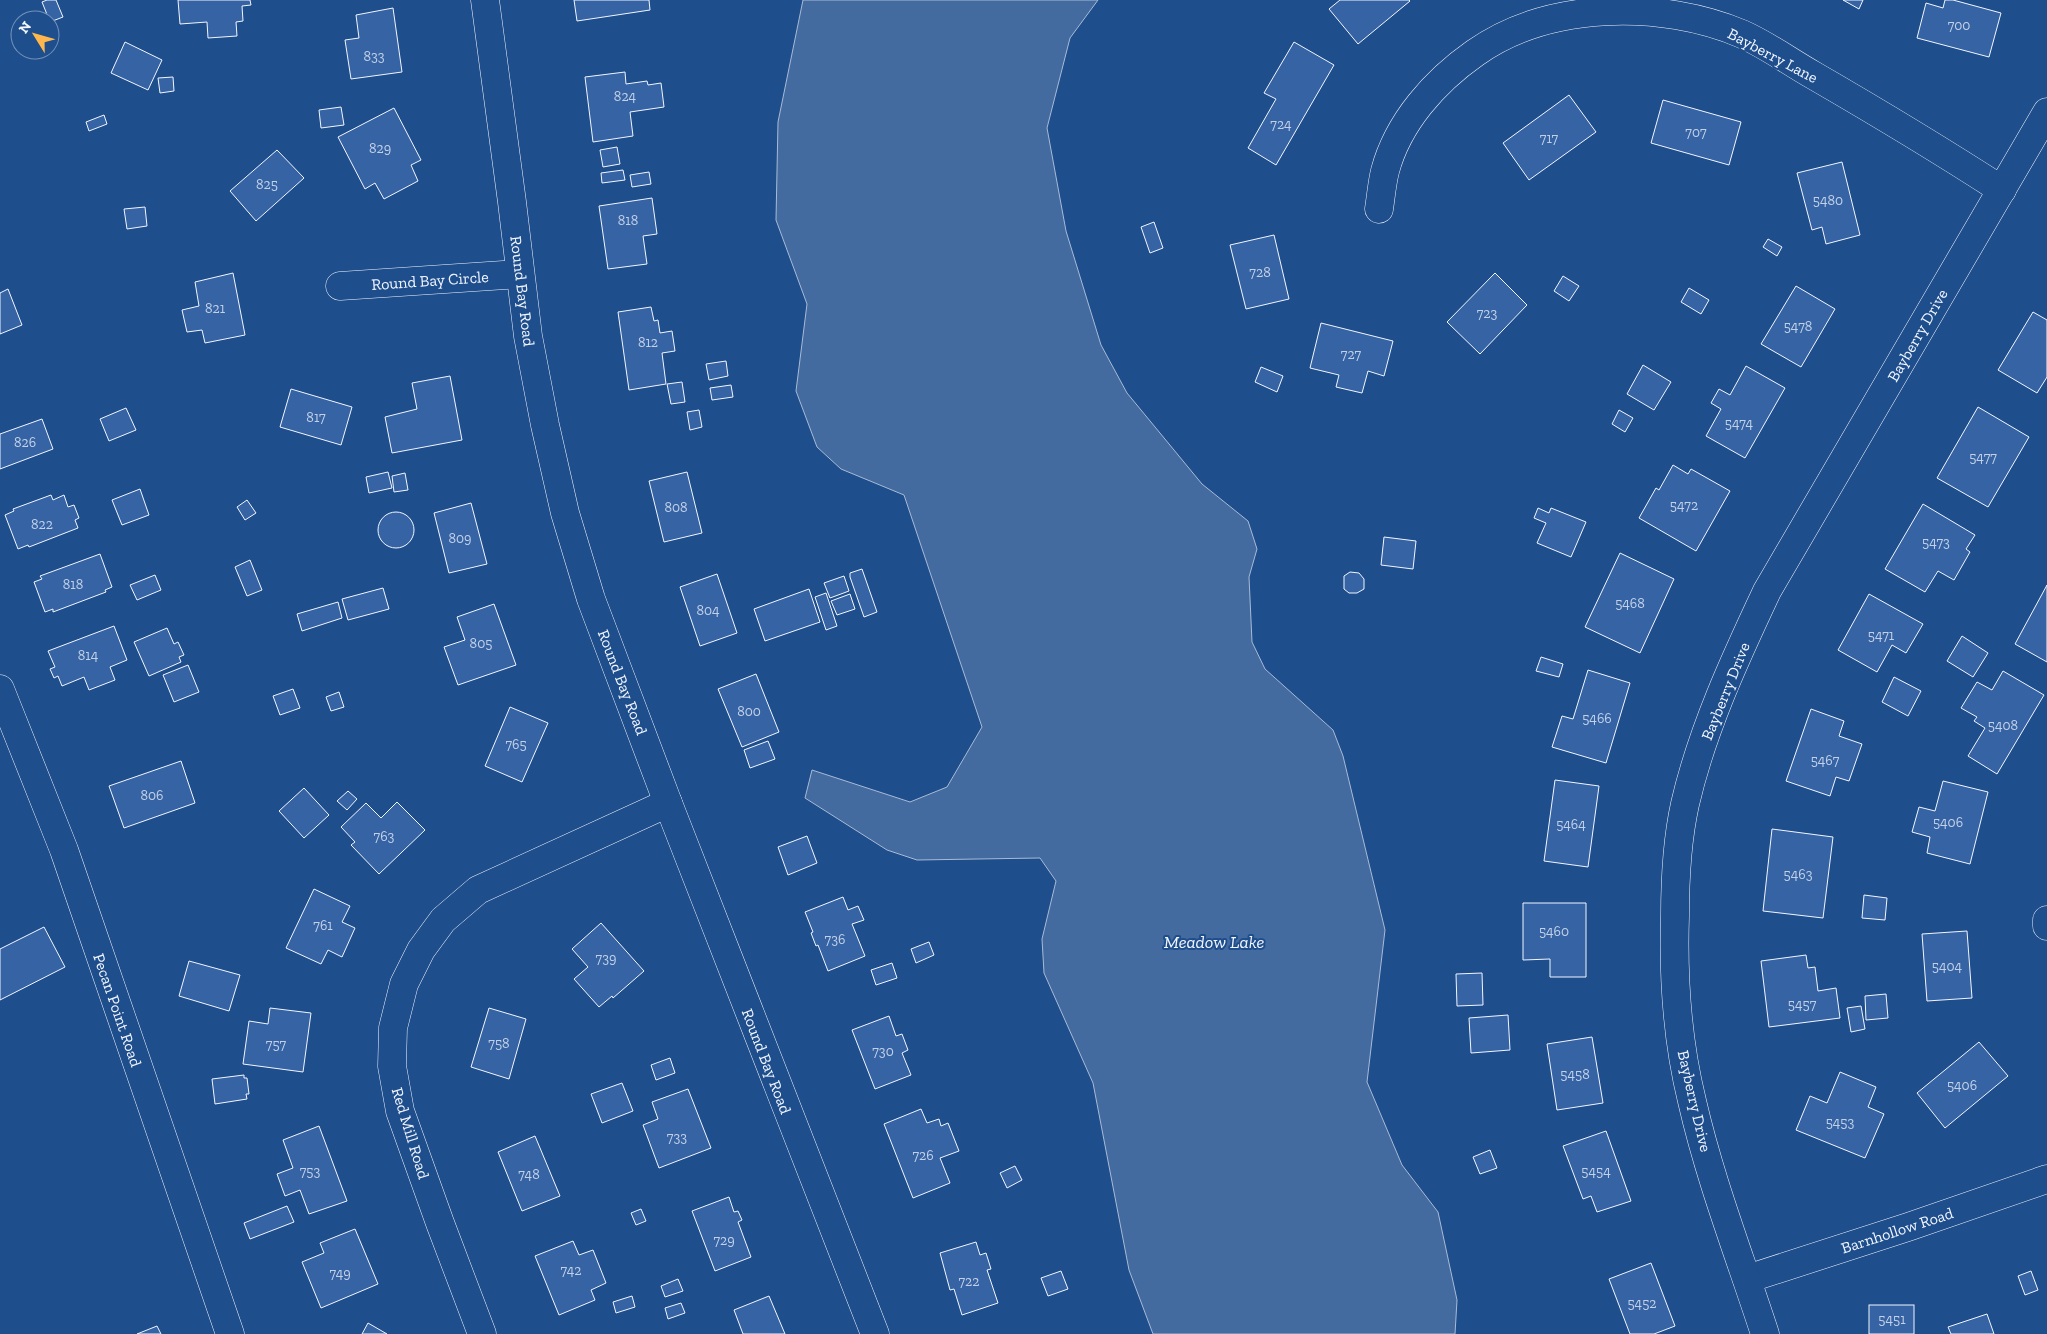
<svg xmlns="http://www.w3.org/2000/svg" width="2047" height="1334" viewBox="0 0 2047 1334" font-family="'Zilla Slab',serif">
	<style>
		.water { fill: #446ba0; stroke: #a8bbd7 }
		.building { fill: #3563a3; stroke: #f2f6ff }
		.lines { fill: none; stroke-linecap: round; stroke-linejoin: round }
		.minor-casing { stroke: #f2f6ff; stroke-width: 29 }
		.minor { stroke: #1f4e8c; stroke-width: 28 }
		.labels { text-anchor: middle; stroke-width: 4; stroke-linejoin: round; paint-order: stroke }
		.number-label { font-size: 14px; fill: #c3d1e8 }
		.street-label { font-size: 16px; fill: #f2f6ff; stroke: #1f4e8c }
		.water-label { font-size: 18px; font-style: italic; fill: #f2f6ff; stroke: #1f4e8c }
	</style>
	<rect width="100%" height="100%" fill="#1f4e8c"/>
	<path class="water" d="M803 0H1098L1070 38 1047 128 1066 231 1101 345 1127 393 1202 484 1248 521 1257 549 1249 577 1252 642 1265 669 1333 730 1343 756 1385 930 1367 1082 1402 1165 1438 1212 1457 1300 1455 1334H1153L1129 1270 1093 1083 1044 973 1042 939 1056 881 1040 858 917 860 887 850 805 798 812 770 910 802 947 787 982 727 904 495 841 469 817 447 796 391 807 304 776 220 778 122Z"/>
	<g class="building">
		<path d="M47 0H56L63 17 50 22 42 2Z"/>
		<path d="M178 0H250L251 5 242 6 243 21 236 22 237 36 208 38 207 22 180 24Z"/>
		<path d="M574 0H649L650 10 577 21Z"/>
		<path d="M1340 0H1409L1410 1 1358 44 1329 9Z"/>
		<path d="M1843 0H1863L1859 9Z"/>
		<path d="M1945 0H1953L2001 13 1989 57 1917 38 1926 3 1943 8Z"/>
		<path d="M393 8 402 72 351 79 345 40 359 38 356 15Z"/>
		<path d="M125 42 162 60 148 90 111 73Z"/>
		<path d="M1294 42 1334 65 1276 165 1248 148 1276 99 1264 93Z"/>
		<path d="M625 72 626 84 647 81 648 85 661 83 664 107 630 112 633 136 593 142 585 77Z"/>
		<path d="M173 77 174 91 160 93 158 78Z"/>
		<path d="M1569 95 1596 132 1529 180 1503 143Z"/>
		<path d="M1663 100 1741 122 1729 165 1651 143Z"/>
		<path d="M341 107 344 125 321 128 319 110Z"/>
		<path d="M394 108 421 160 411 165 418 181 384 199 375 183 365 189 338 137Z"/>
		<path d="M104 115 107 124 89 131 86 122Z"/>
		<path d="M617 147 620 164 603 167 600 150Z"/>
		<path d="M277 150 304 178 256 221 230 191Z"/>
		<path d="M1842 162 1860 235 1826 244 1822 227 1812 230 1797 173Z"/>
		<path d="M623 170 625 180 602 183 601 173Z"/>
		<path d="M649 172 651 184 632 187 630 175Z"/>
		<path d="M652 198 657 234 643 236 647 264 608 269 599 206Z"/>
		<path d="M145 207 147 226 127 229 124 209Z"/>
		<path d="M1154 222 1163 248 1150 253 1141 227Z"/>
		<path d="M1274 235 1289 299 1246 309 1230 245Z"/>
		<path d="M1768 239 1782 247 1777 256 1763 247Z"/>
		<path d="M233 273 245 335 205 343 202 330 187 332 182 310 199 306 195 282Z"/>
		<path d="M1495 273 1527 305 1480 354 1447 322Z"/>
		<path d="M1563 276 1579 286 1569 301 1554 291Z"/>
		<path d="M1796 286 1835 309 1801 367 1761 344Z"/>
		<path d="M1689 288 1709 300 1701 314 1681 302Z"/>
		<path d="M8 289 22 325 0 334V293Z"/>
		<path d="M651 307 654 321 658 320 660 333 672 331 675 351 662 353 666 384 629 390 618 312Z"/>
		<path d="M2033 312 2047 320V377L2037 393 1998 370Z"/>
		<path d="M1321 323 1393 341 1384 376 1368 371 1362 393 1336 387 1339 375 1310 368Z"/>
		<path d="M726 361 728 376 709 380 706 364Z"/>
		<path d="M1643 365 1671 382 1654 410 1627 394Z"/>
		<path d="M1746 366 1785 388 1745 458 1706 436 1721 409 1711 403 1719 389 1730 395Z"/>
		<path d="M1261 367 1283 376 1277 392 1255 382Z"/>
		<path d="M450 376 462 440 392 453 385 417 417 409 412 383Z"/>
		<path d="M682 382 685 402 671 404 667 384Z"/>
		<path d="M731 385 733 397 712 400 710 388Z"/>
		<path d="M291 389 352 407 341 445 280 427Z"/>
		<path d="M1978 407 2029 437 1988 507 1937 478Z"/>
		<path d="M126 408 136 430 109 441 100 419Z"/>
		<path d="M699 410 702 427 690 430 687 412Z"/>
		<path d="M1619 410 1633 418 1625 432 1612 424Z"/>
		<path d="M42 419 53 449 0 469V434Z"/>
		<path d="M1673 465 1688 474 1691 469 1730 491 1696 551 1639 518 1656 488 1659 490Z"/>
		<path d="M388 472 392 488 369 493 366 477Z"/>
		<path d="M687 472 702 533 664 542 649 481Z"/>
		<path d="M405 473 408 490 394 492 392 476Z"/>
		<path d="M140 489 149 515 122 525 112 500Z"/>
		<path d="M51 495 53 500 64 495 68 507 74 505 79 518 75 520 78 528 29 547 28 545 18 549 5 515 14 511 13 509Z"/>
		<path d="M247 500 256 513 245 520 237 507Z"/>
		<path d="M471 503 487 564 449 573 434 513Z"/>
		<path d="M1923 504 1975 535 1966 549 1970 552 1954 580 1938 571 1925 592 1885 569Z"/>
		<path d="M1538 508 1549 513 1551 508 1586 522 1571 557 1537 543 1546 523 1534 518Z"/>
		<circle cx="396" cy="530" r="18"/>
		<path d="M1384 537 1416 541 1413 569 1381 565Z"/>
		<path d="M1620 553 1674 579 1640 653 1585 627Z"/>
		<path d="M100 554 112 587 105 590 106 592 53 612V609L45 612 34 582 42 579 40 576Z"/>
		<path d="M250 560 262 590 247 596 235 567Z"/>
		<path d="M862 569 877 612 864 617 850 577V573Z"/>
		<path d="M1350 572 1359 573 1364 579V589L1357 593H1349L1344 589V576Z"/>
		<path d="M717 574 737 633 700 646 680 587Z"/>
		<path d="M155 575 161 590 137 600 130 585Z"/>
		<path d="M844 576 849 591 830 598 824 583Z"/>
		<path d="M2047 585V662L2015 644Z"/>
		<path d="M383 588 389 609 348 620 342 599Z"/>
		<path d="M809 589 820 622 765 641 754 609Z"/>
		<path d="M826 593 837 626 826 630 815 597Z"/>
		<path d="M850 594 855 609 837 615 831 601Z"/>
		<path d="M1869 594 1923 624 1906 653 1892 645 1877 672 1838 650Z"/>
		<path d="M338 602 342 618 302 631 297 614Z"/>
		<path d="M494 604 516 665 458 685 444 647 465 640 457 617Z"/>
		<path d="M114 626 127 660 110 667 115 680 89 690 84 677 62 686 58 676 54 678 50 669 55 667 48 651Z"/>
		<path d="M167 628 174 644 178 642 184 655 179 657 181 662 149 676 134 642Z"/>
		<path d="M1962 636 1988 653 1973 677 1947 661Z"/>
		<path d="M1541 657 1563 664 1559 677 1536 671Z"/>
		<path d="M188 665 199 692 174 702 163 675Z"/>
		<path d="M1588 670 1630 683 1606 763 1552 747 1562 716 1573 719Z"/>
		<path d="M2003 671 2044 695 1997 774 1968 756 1985 728 1974 721 1977 717 1961 708 1977 682 1992 690Z"/>
		<path d="M756 674 779 732 742 747 718 689Z"/>
		<path d="M1894 677 1921 691 1908 716 1882 702Z"/>
		<path d="M293 689 300 708 280 715 273 696Z"/>
		<path d="M339 692 344 707 331 711 326 697Z"/>
		<path d="M510 707 548 723 522 782 485 766Z"/>
		<path d="M1811 709 1844 721 1839 736 1862 744 1849 781 1836 777 1830 796 1786 781Z"/>
		<path d="M768 741 775 759 750 768 744 750Z"/>
		<path d="M181 761 195 803 124 828 109 786Z"/>
		<path d="M1555 780 1599 786 1588 867 1544 861Z"/>
		<path d="M1943 781 1988 792 1970 864 1927 853 1930 837 1912 832 1919 807 1935 811Z"/>
		<path d="M304 788 329 815 304 838 279 811Z"/>
		<path d="M348 791 357 799 347 810 337 801Z"/>
		<path d="M397 802 425 830 379 874 351 845 355 842 341 827 366 803 381 818Z"/>
		<path d="M1772 829 1833 837 1823 918 1763 911Z"/>
		<path d="M807 836 817 863 788 875 778 847Z"/>
		<path d="M314 889 350 906 342 922 355 928 342 957 328 950 321 964 286 948Z"/>
		<path d="M1864 895 1887 898 1885 920 1862 918Z"/>
		<path d="M843 897 848 910 858 906 864 920 852 924 865 956 828 971 818 945 816 946 811 933 813 932 805 912Z"/>
		<path d="M1523 903H1586V977H1550V959L1523 960Z"/>
		<path d="M601 923 644 971 613 998 612 996 599 1007 574 979 588 967 572 949Z"/>
		<path d="M44 927 65 967 0 1000V949Z"/>
		<path d="M1967 931 1972 998 1927 1001 1922 934Z"/>
		<path d="M929 942 934 955 916 963 911 949Z"/>
		<path d="M1806 955 1808 968 1815 967 1818 991 1836 988 1840 1018 1769 1027 1761 961Z"/>
		<path d="M189 961 240 975 229 1011 179 996Z"/>
		<path d="M892 963 897 978 876 985 871 970Z"/>
		<path d="M1482 973 1483 1005 1457 1006 1456 974Z"/>
		<path d="M1886 994 1888 1018 1866 1020 1865 996Z"/>
		<path d="M1861 1006 1865 1029 1851 1032 1847 1008Z"/>
		<path d="M270 1008 311 1013 303 1072 243 1064 249 1021 268 1024Z"/>
		<path d="M489 1008 526 1019 509 1079 471 1067Z"/>
		<path d="M1508 1015 1510 1050 1471 1053 1469 1018Z"/>
		<path d="M889 1016 896 1036 902 1034 908 1050 902 1053 911 1075 875 1089 852 1030Z"/>
		<path d="M1592 1037 1603 1103 1557 1110 1547 1044Z"/>
		<path d="M1979 1042 2008 1076 1945 1128 1917 1093Z"/>
		<path d="M670 1058 675 1073 656 1080 651 1065Z"/>
		<path d="M1840 1072 1876 1087 1868 1107 1884 1114 1865 1158 1796 1130 1810 1096 1827 1103Z"/>
		<path d="M244 1075V1078H247L249 1094H246L247 1099 215 1104 212 1079Z"/>
		<path d="M622 1083 633 1111 602 1123 591 1094Z"/>
		<path d="M688 1089 711 1148 659 1168 643 1125 658 1119 652 1102Z"/>
		<path d="M921 1109 927 1123 939 1119 941 1126 948 1123 959 1151 940 1158 950 1183 913 1198 884 1124Z"/>
		<path d="M319 1126 347 1201 309 1214 300 1190 285 1196 277 1174 293 1168 283 1140Z"/>
		<path d="M1606 1131 1631 1201 1597 1212 1591 1196 1583 1199 1563 1146Z"/>
		<path d="M535 1136 560 1196 522 1211 498 1152Z"/>
		<path d="M1490 1150 1497 1168 1480 1174 1473 1157Z"/>
		<path d="M1015 1166 1022 1180 1007 1188 1000 1173Z"/>
		<path d="M729 1197 734 1212 738 1211 742 1220 738 1222 751 1257 715 1271 692 1211Z"/>
		<path d="M287 1206 294 1222 250 1239 244 1223Z"/>
		<path d="M641 1209 646 1221 636 1225 631 1213Z"/>
		<path d="M355 1229 378 1284 321 1308 302 1262 324 1253 320 1243Z"/>
		<path d="M573 1241 579 1255 593 1250 606 1283 591 1290 595 1300 559 1315 535 1256Z"/>
		<path d="M976 1242 980 1255 986 1253 991 1269 987 1270 998 1303 962 1315 954 1289 950 1290 940 1253Z"/>
		<path d="M1651 1263 1675 1326 1654 1334H1630L1609 1279Z"/>
		<path d="M1061 1271 1068 1289 1048 1296 1041 1278Z"/>
		<path d="M2031 1271 2038 1290 2025 1295 2018 1276Z"/>
		<path d="M678 1279 683 1291 665 1297 661 1286Z"/>
		<path d="M632 1296 635 1307 616 1313 613 1302Z"/>
		<path d="M769 1296 785 1334H743L734 1310Z"/>
		<path d="M681 1303 685 1313 668 1319 665 1308Z"/>
		<rect x="1869" y="1305" width="45" height="29"/>
		<path d="M1987 1314 1994 1334H1951L1948 1327Z"/>
		<path d="M368 1323 387 1334H362Z"/>
		<path d="M157 1326 161 1334H137Z"/>
	</g>
	<g class="lines">
		<defs>
			<g id="minor">
				<path d="M485 0 512 202 528 336 545 425 565 513 591 599 668 803 875 1334"/>
				<path d="M1379 209C1381 196 1382 183 1385 171 1398 122 1435 81 1475 53 1548 1 1662 0 1742 34 1767 45 1790 62 1813 75 1877 112 1940 150 2002 190"/>
				<path d="M340 286 519 274"/>
				<path d="M0 689 64 850 230 1334"/>
				<path d="M2047 920V926"/>
				<path d="M1747 1279 1908 1227 2047 1179"/>
				<path d="M482 1334 440 1223 400 1111 392 1066 393 1028 404 984 421 950 443 920 478 890 668 803"/>
				<path d="M1765 1334C1740 1257 1710 1180 1692 1101 1677 1040 1673 978 1675 916 1675 879 1677 840 1685 804 1702 730 1735 659 1767 591L2047 112"/>
			</g>
		</defs>
		<use href="#minor" class="minor-casing"/>
		<use href="#minor" class="minor"/>
	</g>
	<g class="labels">
		<g class="number-label">
			<text x="1959" y="30">700</text>
			<text x="374" y="61">833</text>
			<text x="625" y="101">824</text>
			<text x="1281" y="129">724</text>
			<text x="1696" y="137">707</text>
			<text x="1549" y="143">717</text>
			<text x="380" y="153">829</text>
			<text x="267" y="189">825</text>
			<text x="1828" y="205">5480</text>
			<text x="628" y="225">818</text>
			<text x="1260" y="277">728</text>
			<text x="215" y="313">821</text>
			<text x="1487" y="318">723</text>
			<text x="1798" y="331">5478</text>
			<text x="648" y="347">812</text>
			<text x="1351" y="359">727</text>
			<text x="316" y="422">817</text>
			<text x="1739" y="428">5474</text>
			<text x="25" y="447">826</text>
			<text x="1983" y="462">5477</text>
			<text x="1684" y="510">5472</text>
			<text x="676" y="512">808</text>
			<text x="42" y="529">822</text>
			<text x="460" y="543">809</text>
			<text x="1936" y="547">5473</text>
			<text x="73" y="589">818</text>
			<text x="1630" y="608">5468</text>
			<text x="708" y="615">804</text>
			<text x="1881" y="640">5471</text>
			<text x="481" y="648">805</text>
			<text x="88" y="660">814</text>
			<text x="749" y="716">800</text>
			<text x="1597" y="723">5466</text>
			<text x="2003" y="730">5408</text>
			<text x="516" y="749">765</text>
			<text x="1825" y="765">5467</text>
			<text x="152" y="800">806</text>
			<text x="1948" y="827">5406</text>
			<text x="1571" y="829">5464</text>
			<text x="384" y="841">763</text>
			<text x="1798" y="879">5463</text>
			<text x="323" y="930">761</text>
			<text x="1554" y="936">5460</text>
			<text x="835" y="944">736</text>
			<text x="606" y="963">739</text>
			<text x="1947" y="971">5404</text>
			<text x="1802" y="1009">5457</text>
			<text x="499" y="1048">758</text>
			<text x="276" y="1049">757</text>
			<text x="883" y="1056">730</text>
			<text x="1575" y="1079">5458</text>
			<text x="1962" y="1090">5406</text>
			<text x="1840" y="1127">5453</text>
			<text x="677" y="1142">733</text>
			<text x="923" y="1160">726</text>
			<text x="310" y="1176">753</text>
			<text x="1596" y="1176">5454</text>
			<text x="529" y="1179">748</text>
			<text x="724" y="1245">729</text>
			<text x="571" y="1275">742</text>
			<text x="340" y="1278">749</text>
			<text x="969" y="1286">722</text>
			<text x="1642" y="1308">5452</text>
			<text x="1892" y="1324">5451</text>
		</g>
		<g class="street-label">
			<text transform="translate(1773 55) rotate(28)" y="6">Bayberry Lane</text>
			<text transform="translate(430 280) rotate(-4)" y="6">Round Bay Circle</text>
			<text transform="translate(523 291) rotate(83)" y="6">Round Bay Road</text>
			<text transform="translate(1917 335) rotate(-60)" y="6">Bayberry Drive</text>
			<text transform="translate(623 682) rotate(69)" y="6">Round Bay Road</text>
			<text transform="translate(1725 691) rotate(-68)" y="6">Bayberry Drive</text>
			<text transform="translate(118 1010) rotate(71)" y="6">Pecan Point Road</text>
			<text transform="translate(767 1061) rotate(69)" y="6">Round Bay Road</text>
			<text transform="translate(1695 1101) rotate(77)" y="6">Bayberry Drive</text>
			<text transform="translate(411 1133) rotate(73)" y="6">Red Mill Road</text>
			<text transform="translate(1897 1230) rotate(-18)" y="6">Barnhollow Road</text>
		</g>
		<g class="water-label">
			<text x="1214" y="948">Meadow Lake</text>
		</g>
	</g>
	<g transform="translate(35 35) rotate(307)"><circle r="24" fill="#1f4e8c" stroke="#7391ba"/>
	<path d="M0-4L9 19L0 12L-9 19Z" fill="#ffb74d"/>
	<text y="-8" font-size="14" font-weight="bold" text-anchor="middle" fill="#f2f6ff">N</text>
	</g>
</svg>
